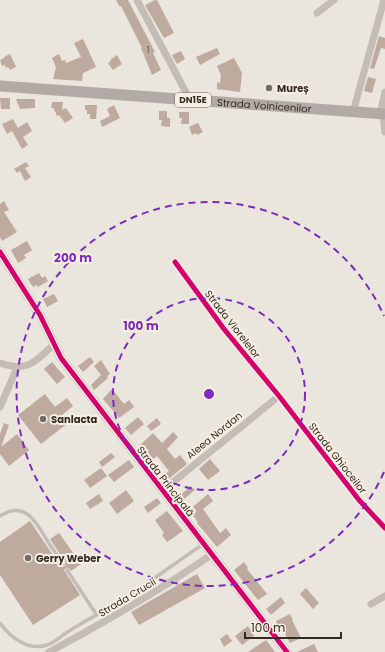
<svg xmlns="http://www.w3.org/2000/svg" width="385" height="652" viewBox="0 0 385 652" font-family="Poppins,sans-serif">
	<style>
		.building { fill: #beaa9e }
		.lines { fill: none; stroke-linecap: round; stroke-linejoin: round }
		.service { stroke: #c3bdb6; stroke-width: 3.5 }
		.minor { stroke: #c3bdb6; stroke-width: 7 }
		.tertiary { stroke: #c3bdb6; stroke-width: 9 }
		.primary { stroke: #b2aba5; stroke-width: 11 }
		.cycleway-casing { stroke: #f8efe2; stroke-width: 8 }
		.cycleway { stroke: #d6006c; stroke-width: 5 }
		.ring { fill: none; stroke: #7b2cbf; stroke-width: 2; stroke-dasharray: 7 5 }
		.poi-dot { fill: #736b65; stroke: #f8efe2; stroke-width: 1.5 }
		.labels { text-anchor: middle; stroke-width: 4; stroke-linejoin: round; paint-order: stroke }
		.number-label { font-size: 8px; fill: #564a43 }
		.shield { fill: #f8efe2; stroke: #6e655e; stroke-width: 1 }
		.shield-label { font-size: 9px; font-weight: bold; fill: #332a25 }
		.poi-label { font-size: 10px; font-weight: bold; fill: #332a25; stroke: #f8efe2; text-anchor: start }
		.street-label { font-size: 10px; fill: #332a25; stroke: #f8efe2 }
		.centre { fill: #7b2cbf; stroke: #f8efe2; stroke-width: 2 }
		.ring-label { font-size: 12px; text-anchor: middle; font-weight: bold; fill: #7b2cbf; stroke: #f8efe2; stroke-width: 4; stroke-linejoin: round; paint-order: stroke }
	</style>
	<rect width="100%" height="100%" fill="#eae5dd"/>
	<g class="building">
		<path d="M116 0H128L155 52 153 53 161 70 152 75 141 48H142L121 6 120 7Z"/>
		<path d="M155 0H157L174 33 164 38 145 5Z"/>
		<path d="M379 36 385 38V49L381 48 374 69 370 68Z"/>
		<path d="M83 39 96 67 83 73 82 81 53 79 56 67 52 58 59 54 62 61 65 60 66 63 81 57 74 43Z"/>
		<path d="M217 48 220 54 200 65 196 57Z"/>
		<path d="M181 51 185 59 177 64 172 55Z"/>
		<path d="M10 54 16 67 10 70 8 67 6 68 5 65 2 66 0 60 4 58V57Z"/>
		<path d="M117 55 122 64 113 70 108 63 111 61 110 60Z"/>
		<path d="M234 58 242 73 240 92 217 89V82L220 83 221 75 217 66Z"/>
		<path d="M368 77 376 79 372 93 364 91Z"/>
		<path d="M0 98H10V109H1Z"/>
		<path d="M16 99H35V108L20 109Z"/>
		<path d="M52 102H63L62 110 66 108 73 118 65 123 60 116 56 115V112L54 111V108H51Z"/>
		<path d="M85 105H97L96 119H90V114H87V110H85Z"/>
		<path d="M114 105 120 118 102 127 100 121 110 116 107 109Z"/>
		<path d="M159 111H167V118H170V127L161 126 162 120H159Z"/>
		<path d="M179 112H189V124H181L182 118H179Z"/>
		<path d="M13 119 18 128 27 122 32 131 23 137 28 145 22 149 12 131 7 134 2 124Z"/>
		<path d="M198 123 203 132 197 135 196 133 192 135 189 127Z"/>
		<path d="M26 162 29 166 25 168 31 177 25 181 20 171 17 173 14 169Z"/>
		<path d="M4 201 9 210 4 212 17 232 2 241 0 237V204Z"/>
		<path d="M27 241 32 250 24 255 26 258 18 263 11 250Z"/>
		<path d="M39 273 42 278 45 276 48 281 38 287 37 285 33 287 28 279Z"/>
		<path d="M54 294 58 301 47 307 43 299Z"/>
		<path d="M90 357 94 362 83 372 78 366Z"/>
		<path d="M101 360 110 374 107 376 108 378 94 390 91 385 101 375 94 366Z"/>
		<path d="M52 362 65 377 57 384 44 369Z"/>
		<path d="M112 389 124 404 129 400 134 407 119 418 103 399Z"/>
		<path d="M45 394 55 407 67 398 73 406 62 415 68 423 41 444 18 415Z"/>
		<path d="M138 417 144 424 131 435 125 428Z"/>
		<path d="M157 418 161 424 151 431 147 426Z"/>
		<path d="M4 423 9 425 1 447 17 434 29 450 9 466 0 454V434Z"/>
		<path d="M173 432 178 437 167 449 175 459 180 455 187 464 166 481 162 476 169 471 157 456 151 461 139 446 153 433 162 443Z"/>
		<path d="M111 453 115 457 102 467 99 462Z"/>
		<path d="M210 459 220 471 208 480 199 469Z"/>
		<path d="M129 460 134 467 114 482 108 475Z"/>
		<path d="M101 468 107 476 90 488 84 480Z"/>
		<path d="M191 486 195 490 183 500 179 496Z"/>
		<path d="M126 490 134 501 117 514 109 503Z"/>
		<path d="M99 494 103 501 90 509 86 503Z"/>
		<path d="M208 494 213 501 203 509 220 533 226 528 231 535 217 547 197 523 198 522 189 510Z"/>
		<path d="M157 498 161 503 148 513 144 507Z"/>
		<path d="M167 511 183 531 167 542 162 535 164 533 155 520Z"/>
		<path d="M30 521 61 567 65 566 66 563 50 539 59 533 81 564 71 571 67 567 64 570 80 595 33 625 0 575V542Z"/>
		<path d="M244 562 248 568 247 569 267 594 258 600 234 570Z"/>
		<path d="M197 574 205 588 139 625 131 612Z"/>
		<path d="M306 588 319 603 313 609 300 594Z"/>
		<path d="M281 597 285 603 271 615 266 609Z"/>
		<path d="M290 614 293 620H292L301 638 290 643 281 626 278 627 276 621Z"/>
		<path d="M248 626 254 636 242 645 235 636Z"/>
		<path d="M227 634 232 641 224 647 220 639Z"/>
		<path d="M266 640 275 652H248Z"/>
		<path d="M314 644 318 652H297Z"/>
	</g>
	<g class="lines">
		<g class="service">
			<path d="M0 516C28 498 38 527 52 548"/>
			<path d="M53 549 63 564"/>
			<path d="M67 570 96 614"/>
			<path d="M0 623C11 638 28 651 47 645 54 643 60 637 66 633 81 624 95 614 112 608L203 544"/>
		</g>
		<g class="minor">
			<path d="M137 0 190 100"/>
			<path d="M317 13 334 0"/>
			<path d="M353 112 384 0"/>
			<path d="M380 114 385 92"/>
			<path d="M383 114 385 132"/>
			<path d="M175 262 224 329 279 396 359 500 385 528"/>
			<path d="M0 363C28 372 34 363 54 344"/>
			<path d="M0 407 17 368"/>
			<path d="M162 491 279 396"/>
			<path d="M371 604 385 596"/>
			<path d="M49 652C105 622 159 591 211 555"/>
		</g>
		<path class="tertiary" d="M0 252 40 315 61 358 287 652"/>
		<path class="primary" id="s1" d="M0 86 385 114"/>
		<defs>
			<g id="cycleway">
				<path d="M0 252 40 315 61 358 287 652"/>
				<path d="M175 262 224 329 279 396 359 500 385 528"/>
			</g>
		</defs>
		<use href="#cycleway" class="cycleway-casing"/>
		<use href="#cycleway" class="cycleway"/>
	</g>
	<g class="ring">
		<circle cx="209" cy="394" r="96"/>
		<path d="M384 472A192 192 0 1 1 384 316"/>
	</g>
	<g class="poi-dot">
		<circle cx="269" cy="88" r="4"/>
		<circle cx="43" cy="419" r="4"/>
		<circle cx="28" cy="558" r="4"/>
	</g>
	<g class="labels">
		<g class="number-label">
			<text x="148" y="53">1</text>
		</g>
		<rect class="shield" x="175" y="93" width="36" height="14" rx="3"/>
		<g class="shield-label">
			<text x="193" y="103">DN15E</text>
		</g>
		<g class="poi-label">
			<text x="277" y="92">Mureș</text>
			<text x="51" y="423">Sanlacta</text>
			<text x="36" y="562">Gerry Weber</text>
		</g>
		<g class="street-label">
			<text dy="4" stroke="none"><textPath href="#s1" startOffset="265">Strada Voinicenilor</textPath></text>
			<text transform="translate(233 324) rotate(52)" y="4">Strada Viorelelor</text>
			<text transform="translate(214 435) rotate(-39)" y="4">Aleea Nordan</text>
			<text transform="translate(338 458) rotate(52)" y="4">Strada Ghioceilor</text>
			<text transform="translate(166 481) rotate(52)" y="4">Strada Principală</text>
			<text transform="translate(127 597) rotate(-31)" y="4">Strada Crucii</text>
		</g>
	</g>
	<circle cx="209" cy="394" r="6" class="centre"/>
	<g class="ring-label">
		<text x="73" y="262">200 m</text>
		<text x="141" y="330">100 m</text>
	</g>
	<path d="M245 632v6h96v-6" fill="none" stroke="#332a25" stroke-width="2"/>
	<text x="251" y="632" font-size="12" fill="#332a25" stroke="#f8efe2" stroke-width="3" paint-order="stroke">100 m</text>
</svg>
